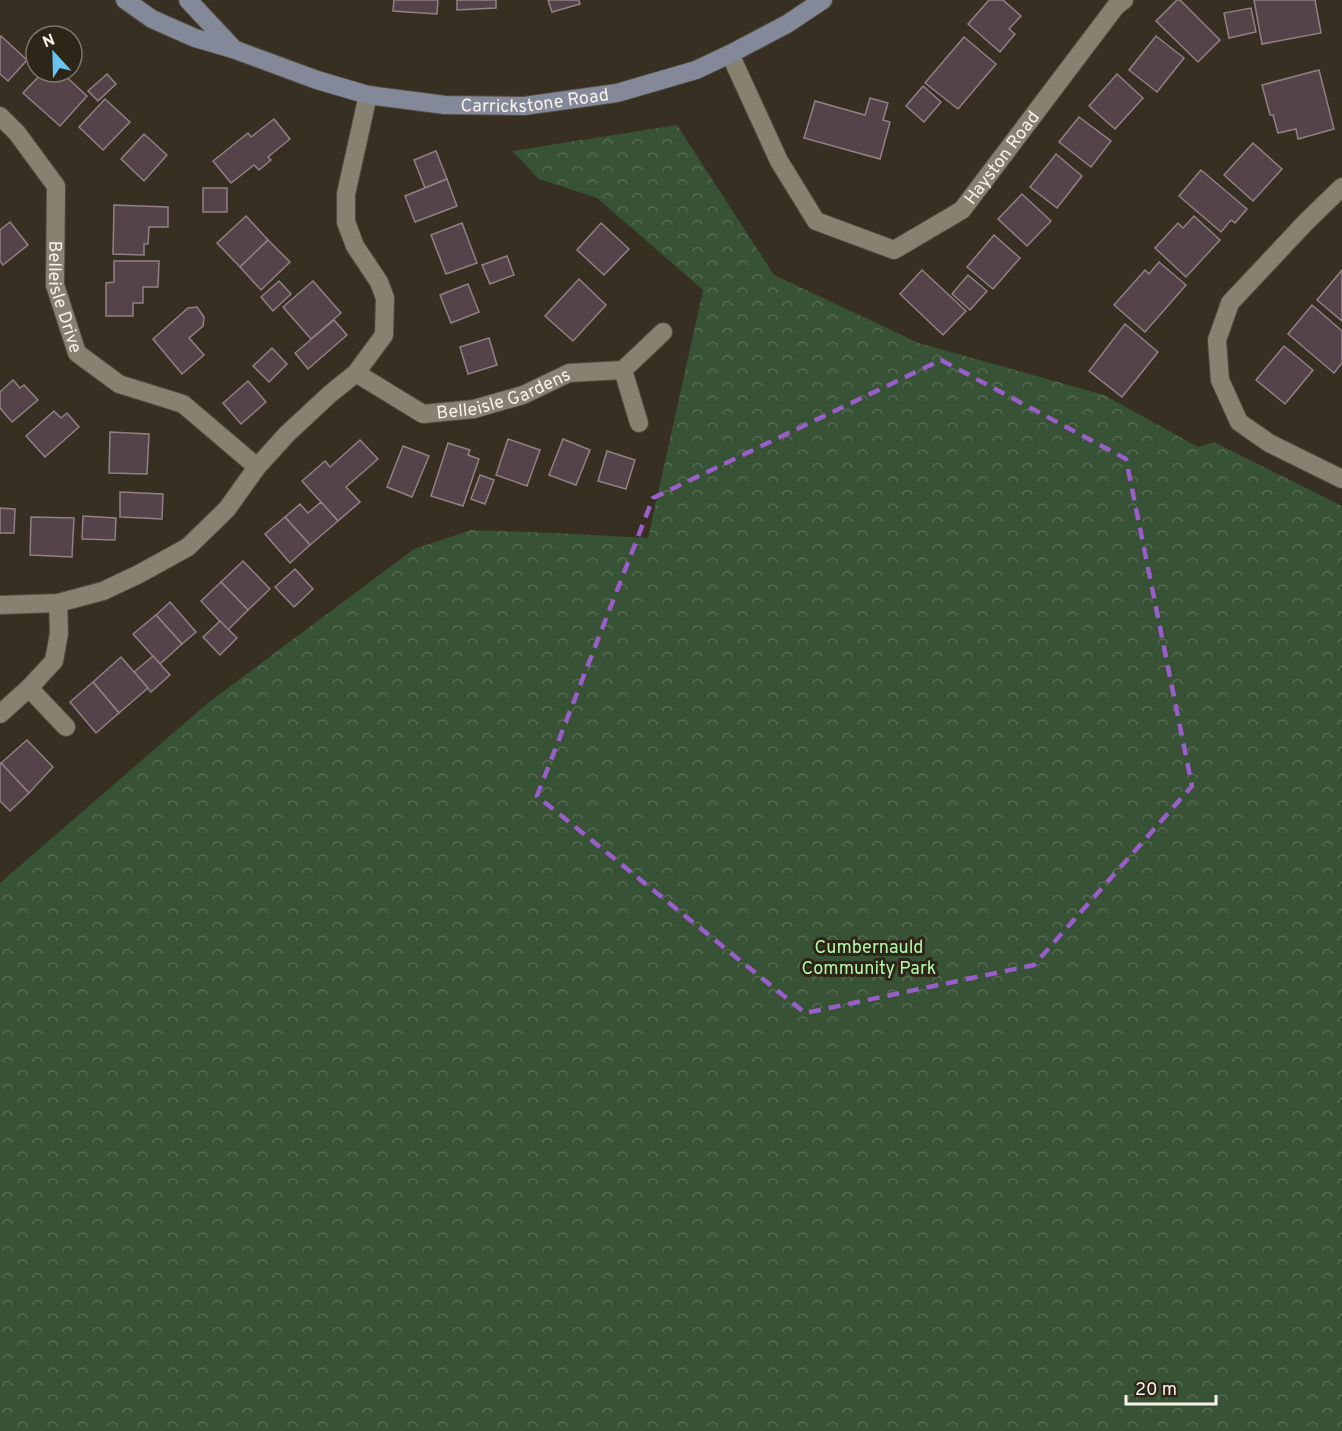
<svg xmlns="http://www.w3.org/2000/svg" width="1342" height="1431" viewBox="0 0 1342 1431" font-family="Overpass,sans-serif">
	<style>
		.forest { fill: url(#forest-crowns) }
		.building { fill: #544348; stroke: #928085; stroke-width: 1.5 }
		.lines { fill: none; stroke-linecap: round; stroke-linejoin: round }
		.street-casing { stroke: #514c41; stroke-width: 20 }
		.secondary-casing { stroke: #514c41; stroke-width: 20 }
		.street { stroke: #888071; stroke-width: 18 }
		.secondary { stroke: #848999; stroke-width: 18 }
		.marked { fill: none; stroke: #9a5eca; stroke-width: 4.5; stroke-dasharray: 12 8; stroke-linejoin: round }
		.labels { text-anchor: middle; stroke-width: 6; stroke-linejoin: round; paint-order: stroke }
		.street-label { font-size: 18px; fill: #f7f2ea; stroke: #2c2518 }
		.park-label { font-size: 18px; fill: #b4f7aa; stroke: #2c2518 }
	</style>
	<defs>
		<pattern id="forest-crowns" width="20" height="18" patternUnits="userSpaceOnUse" patternTransform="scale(1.5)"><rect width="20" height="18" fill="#385235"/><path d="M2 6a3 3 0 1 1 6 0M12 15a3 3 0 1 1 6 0" fill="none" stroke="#566b52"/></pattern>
	</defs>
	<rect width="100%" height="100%" fill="#362f22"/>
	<path class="forest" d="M677 125 774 275 919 343 1104 395 1198 447 1214 442 1342 506V1431H0V883L209 702 414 549 471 530 554 533 648 538 703 290 597 198 539 179 512 151Z"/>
	<g class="building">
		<path d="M394 0H438L437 14 393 11Z"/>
		<path d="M457 0H496V8L457 10Z"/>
		<path d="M548 0H579L580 4 552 12Z"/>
		<path d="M989 0H1003L1021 16 1009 29 1015 34 1000 52 968 24Z"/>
		<path d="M1177 0H1180L1220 40 1198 62 1156 21Z"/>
		<path d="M1254 0H1315L1321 33 1262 44Z"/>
		<path d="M1251 8 1256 32 1229 38 1224 13Z"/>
		<path d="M1 36 27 60 8 81 0 74V38Z"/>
		<path d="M1156 36 1184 58 1157 92 1129 70Z"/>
		<path d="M964 37 996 64 958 109 925 83Z"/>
		<path d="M1319 70 1334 129 1298 139 1296 129 1278 133 1273 115H1270L1262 85Z"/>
		<path d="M43 72H61L87 96 60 126 23 93Z"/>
		<path d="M107 74 116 84 98 101 88 91Z"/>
		<path d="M1117 74 1143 98 1115 129 1089 106Z"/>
		<path d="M923 86 941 102 924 122 906 106Z"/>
		<path d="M870 98 888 103 883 120 890 122 880 159 804 138 815 101 865 115Z"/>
		<path d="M105 99 130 122 103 150 79 127Z"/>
		<path d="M1079 117 1111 141 1091 167 1059 142Z"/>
		<path d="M274 119 290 139 268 157 271 160 259 170 254 165 231 183 213 161 248 133 251 137Z"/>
		<path d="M144 134 167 155 144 181 121 159Z"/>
		<path d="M1253 143 1282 169 1253 201 1224 175Z"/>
		<path d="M436 151 447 179 425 188 414 160Z"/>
		<path d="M1056 154 1082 176 1057 208 1030 187Z"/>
		<path d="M1201 170 1247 209 1235 223 1231 220 1221 232 1179 196Z"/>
		<path d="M447 179 457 206 415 222 405 196Z"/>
		<rect x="203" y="188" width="24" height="24"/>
		<path d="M1022 194 1051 221 1027 246 998 219Z"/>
		<path d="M114 205 168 207V227H149L148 244H144V255L113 254Z"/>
		<path d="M246 216 268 240 240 267 217 243Z"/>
		<path d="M1194 216 1220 240 1186 277 1155 248 1178 223 1183 228Z"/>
		<path d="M10 222 28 245 3 265 0 261V230Z"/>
		<path d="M462 223 477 263 446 274 431 235Z"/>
		<path d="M601 223 629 249 604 275 577 250Z"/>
		<path d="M994 235 1020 258 993 289 967 267Z"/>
		<path d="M268 240 290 262 261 290 240 267Z"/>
		<path d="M507 256 514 275 490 284 482 265Z"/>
		<path d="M114 261H159L158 287H143V303H133V316H106V283L114 282Z"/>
		<path d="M1159 262 1186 285 1145 332 1114 305 1145 270 1149 274Z"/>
		<path d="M922 270 966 311 943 335 900 294Z"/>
		<path d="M1342 270V321L1317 300Z"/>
		<path d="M968 275 987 291 970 310 952 294Z"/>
		<path d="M579 279 606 305 573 341 545 316Z"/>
		<path d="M279 281 291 294 273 311 261 297Z"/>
		<path d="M313 281 341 313 311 339 283 307Z"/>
		<path d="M468 284 479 312 451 323 440 295Z"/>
		<path d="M1312 305 1342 331V363L1334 373 1288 334Z"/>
		<path d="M197 307 204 317 203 326 189 338 204 355 182 374 153 339 188 308Z"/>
		<path d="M334 320 347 335 308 369 295 353Z"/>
		<path d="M1125 324 1158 352 1122 397 1089 371Z"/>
		<path d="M489 338 497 365 468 374 460 347Z"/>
		<path d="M1284 346 1313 370 1285 404 1256 380Z"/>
		<path d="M272 348 287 364 269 382 253 366Z"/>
		<path d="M13 380 20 388 24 385 38 400 12 422 0 408V392Z"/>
		<path d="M248 381 266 402 241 424 223 403Z"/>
		<path d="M54 411 61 418 67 413 79 427 45 457 26 436Z"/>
		<path d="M110 432 149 434 147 474 109 473Z"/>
		<path d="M508 439 540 450 527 486 496 475Z"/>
		<path d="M563 439 590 450 576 485 549 475Z"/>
		<path d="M360 440 378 459 346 487 360 502 338 521 302 481 325 461 330 467Z"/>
		<path d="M448 443 470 450 468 455 479 459 463 506 431 496Z"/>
		<path d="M403 446 429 456 412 497 387 487Z"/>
		<path d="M607 451 635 460 626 489 598 481Z"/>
		<path d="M480 475 494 480 485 504 471 499Z"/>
		<path d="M120 492 163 494 162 519 120 517Z"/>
		<path d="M321 502 338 521 310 545 285 517 300 504 308 513Z"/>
		<path d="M0 508 15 509 14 533H0Z"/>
		<path d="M83 516 116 518 115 540 82 539Z"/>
		<path d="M31 517 74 518 72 557 30 555Z"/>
		<path d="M285 517 310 545 290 563 265 534Z"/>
		<path d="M243 561 270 589 248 610 221 582Z"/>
		<path d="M295 569 313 589 294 607 275 587Z"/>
		<path d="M221 582 248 610 228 630 201 601Z"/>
		<path d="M170 602 196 632 182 644 156 615Z"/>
		<path d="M156 615 182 644 160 664 133 634Z"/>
		<path d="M220 621 237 638 220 655 203 637Z"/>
		<path d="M153 656 170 675 151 692 134 672Z"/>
		<path d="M121 657 148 688 119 713 93 682Z"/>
		<path d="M93 682 119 713 96 733 70 702Z"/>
		<path d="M27 740 53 767 29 793 1 763Z"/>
		<path d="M1 763 29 793 10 811 0 801V764Z"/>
	</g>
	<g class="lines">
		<defs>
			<g id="street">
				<path id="s1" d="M730 54 779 161 816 221 894 250 962 210 1116 6 1124 0"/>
				<path id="s2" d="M0 116 17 133 56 186 55 285 77 353 119 384 183 404 257 467"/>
				<path d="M1342 187 1305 223 1230 303 1217 340 1220 380 1239 422 1269 443 1342 479"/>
				<path d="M623 370 639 423"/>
				<path id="s3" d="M356 373 423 414 474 409 523 395 569 373 623 370 663 332"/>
				<path d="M0 605 58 603 103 591 139 574 188 547 227 509 257 467 287 434 330 394 356 373 384 335 385 298 379 282 355 246 346 222V194L368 95"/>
				<path d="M29 688 66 727"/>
				<path d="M0 714 29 688 54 661 59 633 58 603"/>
			</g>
			<g id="secondary">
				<path id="s4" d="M125 0 152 19 195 38 233 49 317 80 368 95 445 105 524 106 617 93 696 70 730 54 787 24 823 0"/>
				<path d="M188 0 232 47"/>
			</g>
		</defs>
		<use href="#street" class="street-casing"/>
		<use href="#secondary" class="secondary-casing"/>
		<use href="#street" class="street"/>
		<use href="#secondary" class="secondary"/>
	</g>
	<path class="marked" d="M941 360 1126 459 1192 786 1034 965 805 1013 537 796 653 498Z"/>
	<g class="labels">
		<g class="street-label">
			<text dy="6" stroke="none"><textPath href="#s4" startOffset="430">Carrickstone Road</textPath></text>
			<text dy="6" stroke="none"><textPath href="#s1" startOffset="416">Hayston Road</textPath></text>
			<text dy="6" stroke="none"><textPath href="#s2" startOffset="202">Belleisle Drive</textPath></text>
			<text dy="6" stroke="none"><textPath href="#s3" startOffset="162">Belleisle Gardens</textPath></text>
		</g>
		<g class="park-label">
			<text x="869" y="953">Cumbernauld<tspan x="869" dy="21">Community Park</tspan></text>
		</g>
	</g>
	<g transform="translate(54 54) rotate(338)"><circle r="28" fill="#2c2518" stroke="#7d776c" stroke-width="1.5"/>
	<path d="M0-4.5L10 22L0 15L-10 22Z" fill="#69c3f1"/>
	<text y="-9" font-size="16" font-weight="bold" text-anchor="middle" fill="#f7f2ea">N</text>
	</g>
	<path d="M1126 1395v9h90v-9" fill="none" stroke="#f7f2ea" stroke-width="3"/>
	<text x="1135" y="1395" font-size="18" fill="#f7f2ea" stroke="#2c2518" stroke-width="4.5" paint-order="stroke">20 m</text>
</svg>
